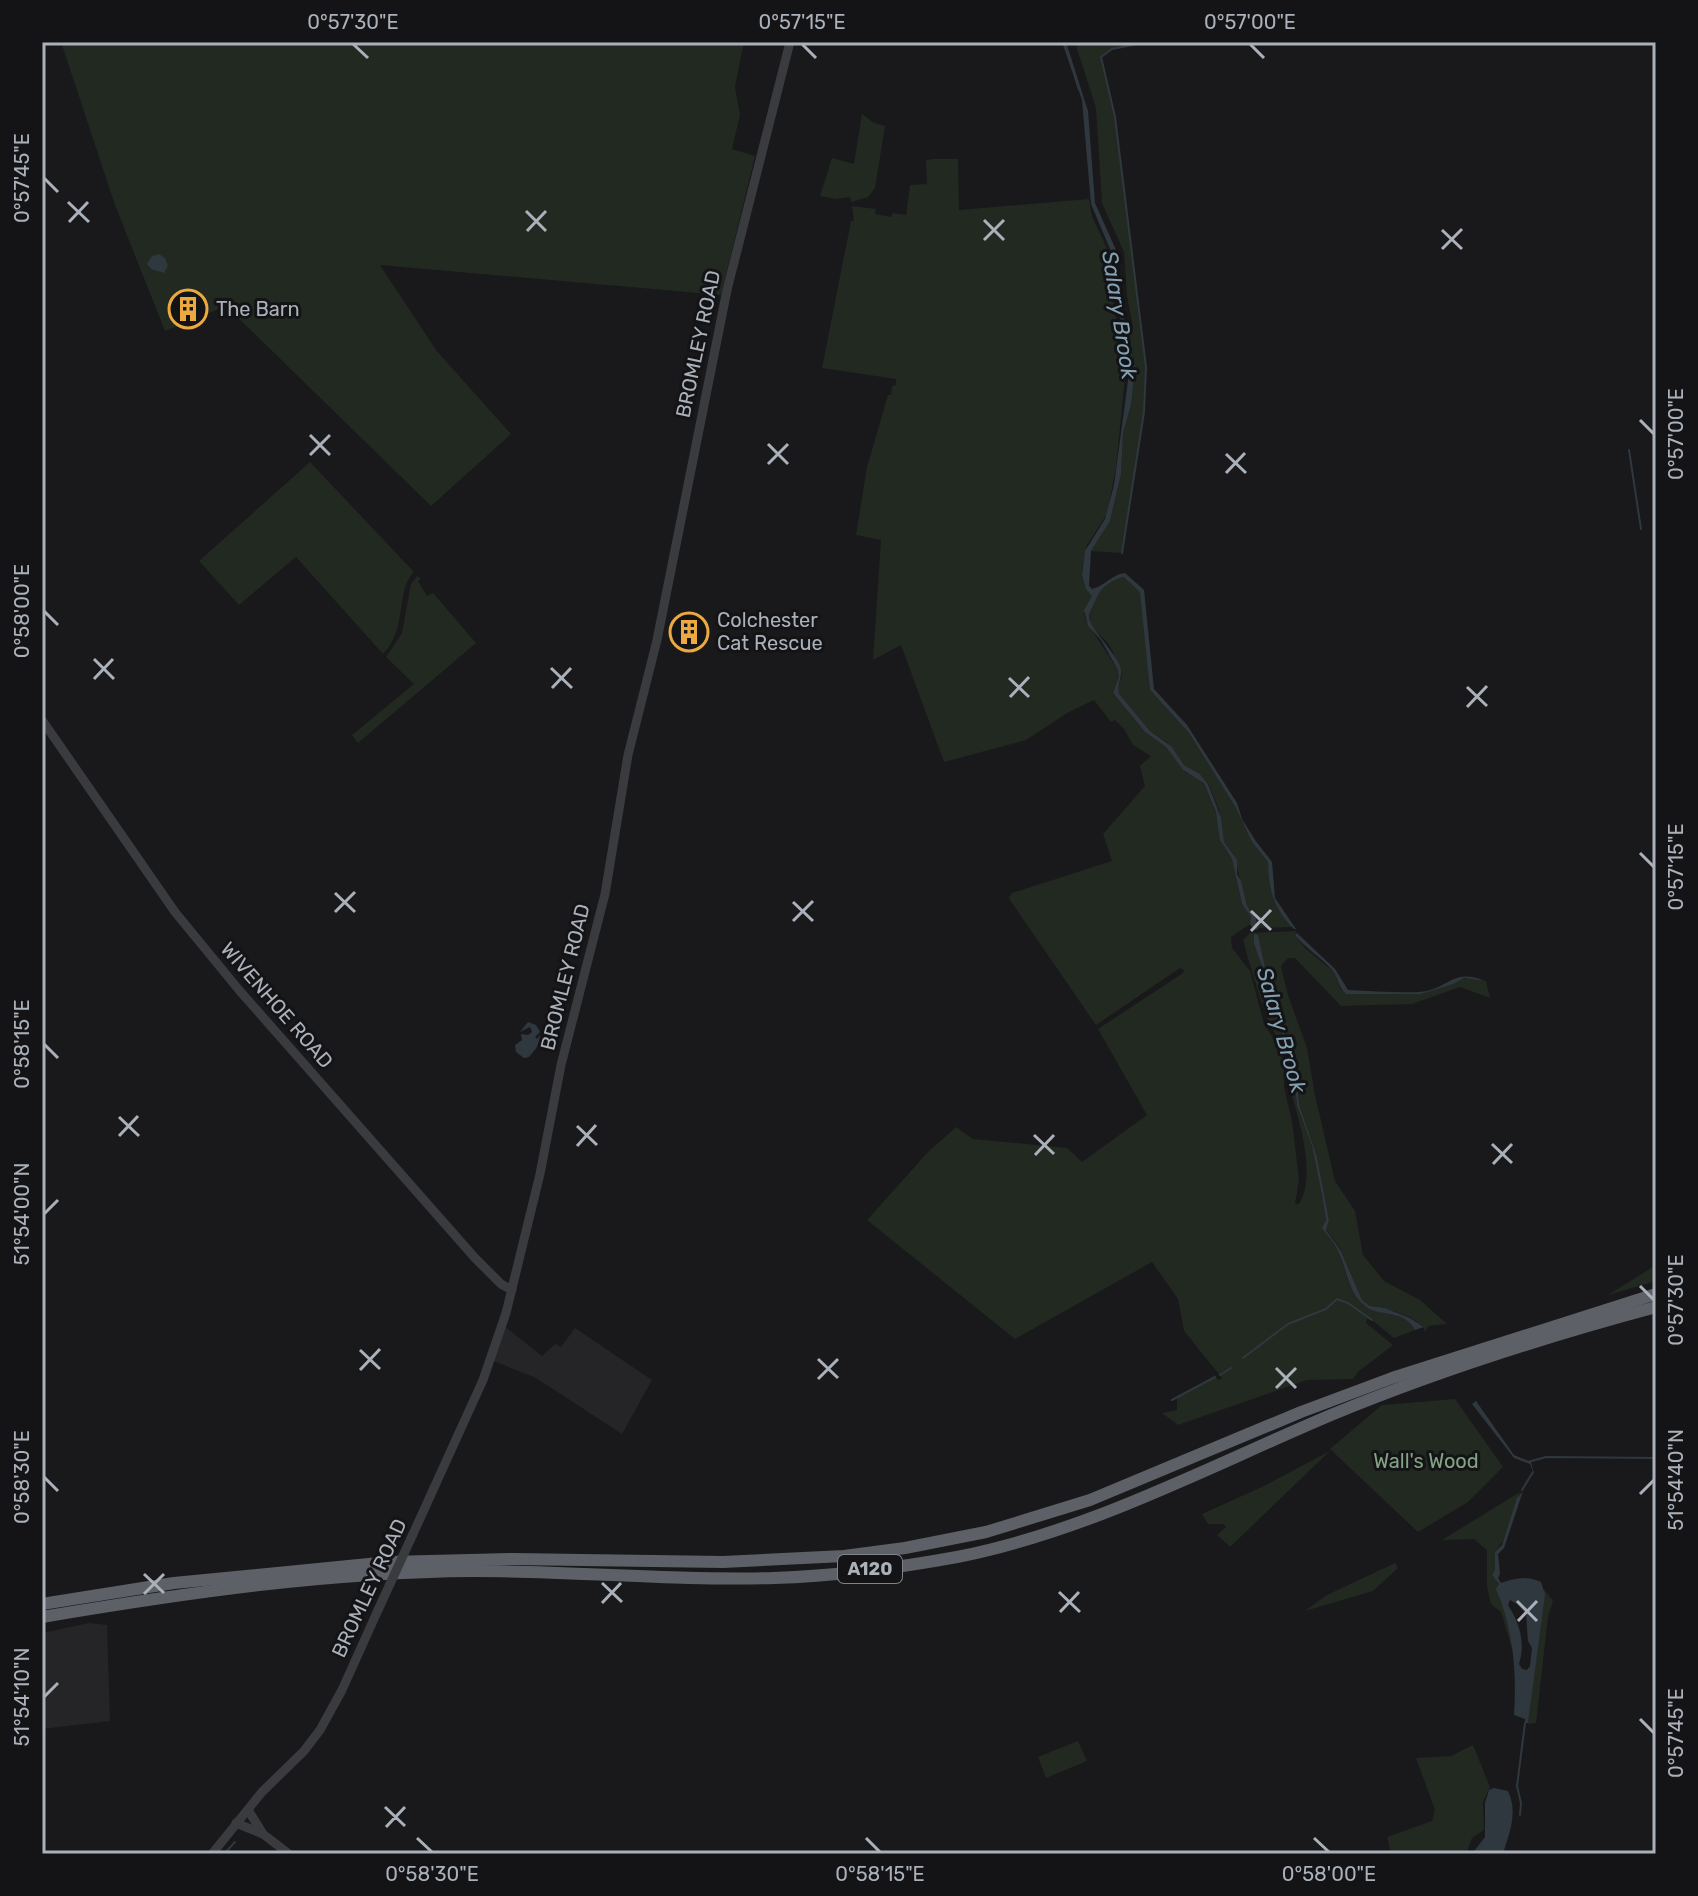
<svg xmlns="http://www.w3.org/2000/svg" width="1698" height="1896" viewBox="0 0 1698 1896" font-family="Rubik,sans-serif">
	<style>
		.built { fill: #252528 }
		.green { fill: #212921 }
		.water { fill: #2f383e; fill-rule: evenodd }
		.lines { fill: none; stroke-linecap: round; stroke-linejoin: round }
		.stream { stroke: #2f383e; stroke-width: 2 }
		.tertiary { stroke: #3a3b3f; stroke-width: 9 }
		.trunk { stroke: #5e6067; stroke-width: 12 }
		.tertiary-bridge { stroke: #3a3b3f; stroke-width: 9 }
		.ticks { fill: none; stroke: #abb1ba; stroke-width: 3 }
		.labels { text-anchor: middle; stroke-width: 6; stroke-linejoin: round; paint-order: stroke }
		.shield { fill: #141416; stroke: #7e8289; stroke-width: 2 }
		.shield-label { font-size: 18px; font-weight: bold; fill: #abb1ba }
		.poi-label { font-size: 20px; fill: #abb1ba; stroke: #141416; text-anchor: start }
		.street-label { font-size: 20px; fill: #abb1ba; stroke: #141416 }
		.park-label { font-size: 20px; fill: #83a484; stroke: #141416 }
		.water-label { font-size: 22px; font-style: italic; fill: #84a0b3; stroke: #141416 }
		.neatline { fill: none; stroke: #abb1ba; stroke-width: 3 }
		.ticks-label { font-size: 20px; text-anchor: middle; fill: #abb1ba }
	</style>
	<rect width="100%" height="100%" fill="#19191b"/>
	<g class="built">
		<path d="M503 1325 542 1356 555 1344 561 1347 575 1328 652 1380 622 1434 536 1378 491 1360Z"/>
		<path d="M89 1623 107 1625 110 1721 42 1729V1633Z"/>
	</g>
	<g class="green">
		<path d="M61 42H744L735 87 740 115 732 149 755 156 721 295 380 265 436 350 511 434 431 506 226 306 165 331 115 205Z"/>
		<path d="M1075 42H1147L1112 49 1101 57 1115 117 1146 367 1144 412 1122 553 1091 551 1110 521 1121 474 1123 433 1131 405 1135 368 1128 330 1133 327 1127 296 1124 252 1102 203 1096 108Z"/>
		<path d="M862 114 874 123 885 126 875 188 868 197 851 202 850 197 835 199 820 196 832 158 854 164Z"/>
		<path d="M934 159H958L959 210 1089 199 1092 216 1110 255 1114 311 1125 348 1126 367 1116 468 1107 514 1087 545 1083 564 1082 575 1092 596 1084 613 1086 621 1118 670 1119 678 1113 693 1145 732 1166 747 1185 772 1203 781 1216 812 1223 845 1232 859 1242 904 1251 917 1250 924 1231 937 1232 948 1250 971 1264 1024 1279 1047 1284 1061V1087L1292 1121 1299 1179 1295 1204H1299C1318 1173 1297 1117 1289 1083 1296 1054 1276 1042 1268 1019 1258 993 1250 966 1243 940L1250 933 1296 931 1295 935 1305 948 1333 971 1341 990 1349 992 1421 994 1461 978 1486 981 1490 998 1460 987 1412 1004 1341 1006 1295 958H1288L1281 966 1288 995 1307 1048 1315 1095 1335 1181 1355 1211 1363 1255 1384 1281 1420 1300 1447 1324 1428 1326 1425 1332 1423 1326 1410 1317 1385 1308 1370 1306 1362 1300 1341 1250 1326 1229 1329 1220 1317 1157 1299 1103 1295 1060 1272 1005 1258 935H1254V944L1265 975 1271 1008 1291 1053 1297 1105 1312 1146 1322 1195 1326 1220 1323 1228C1327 1235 1334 1242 1337 1249 1346 1268 1347 1292 1365 1306 1380 1317 1402 1309 1415 1330L1394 1338 1372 1320 1367 1319 1366 1323 1393 1345 1358 1372 1353 1379 1307 1380 1178 1425 1162 1413 1177 1410V1397L1215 1377 1219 1380 1222 1378 1184 1331 1178 1299 1152 1262 1015 1339 867 1220 928 1152 956 1127 973 1139 1067 1148 1082 1162 1147 1115 1098 1029 1183 973 1184 970 1180 968 1096 1025 1010 900 1009 897 1012 893 1112 861 1103 834 1145 786 1140 766 1151 756 1133 745 1124 729 1115 720 1111 722 1094 700 1069 712 1026 740 944 762 901 645 873 660 881 540 856 535 867 467 888 395H891L892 386 896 385V379L822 368 851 221H854L852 206 876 209 875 214 891 217 893 213 906 215 910 185 927 184 926 160Z"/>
		<path d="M310 462 414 572C395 591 408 629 383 654L296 557 239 605 199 561Z"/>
		<path d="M417 576 421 579 418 581 427 596 433 593 476 643 358 743 352 735 414 684 386 657 402 633 411 584Z"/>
		<path d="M1126 577 1141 592 1142 597 1150 690 1189 733 1236 808 1252 842 1268 862C1268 887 1273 908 1292 927L1258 928 1256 918 1247 906 1234 856 1224 842 1219 810 1208 783 1200 774 1184 765 1168 743 1150 731 1117 692 1122 675C1118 665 1115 654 1109 645 1105 638 1096 634 1092 627 1081 607 1106 577 1126 577Z"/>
		<path d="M1656 1265V1281L1608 1295Z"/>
		<path d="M1455 1399 1503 1467 1468 1502 1418 1532 1330 1449 1382 1405Z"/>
		<path d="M1330 1451 1230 1547 1217 1535 1226 1527 1223 1524H1208L1202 1514 1264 1486Z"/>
		<path d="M1520 1492 1503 1541 1496 1551 1495 1570 1492 1575C1504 1584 1511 1635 1513 1652L1501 1612 1491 1604 1487 1586V1550L1474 1539 1442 1540Z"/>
		<path d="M1395 1563 1398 1568 1373 1591 1305 1611 1327 1595Z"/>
		<path d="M1544 1589 1553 1601 1548 1617 1536 1723 1528 1724Z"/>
		<path d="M1078 1741 1087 1761 1046 1778 1038 1757Z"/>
		<path d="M1473 1745 1490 1787 1483 1802 1484 1830 1472 1838 1466 1854H1391L1387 1837 1432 1821 1435 1810 1416 1758 1451 1756Z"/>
	</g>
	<g class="water">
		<path d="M1062 42H1066L1088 111 1095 203 1116 250 1123 313 1135 368 1131 405 1123 433 1121 474 1110 521 1091 551 1089 586 1092 589C1104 586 1113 574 1125 573L1144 590 1154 689 1187 725 1237 803 1242 819 1255 840 1272 862 1275 898 1296 929H1294C1274 910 1268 889 1268 862L1252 842 1236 808 1189 733 1150 690 1140 592 1124 577C1112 579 1100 588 1096 599 1094 605 1089 610 1089 617 1089 627 1113 650 1119 664 1125 676 1116 683 1119 694L1150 731 1171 746 1184 765 1200 774 1208 784 1221 818 1224 842 1237 860V874L1241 881 1247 906 1256 918 1258 929 1254 930 1250 924 1251 917 1242 904 1232 859 1220 840 1216 812 1204 783 1183 770 1166 747 1145 732 1113 693 1119 677 1118 670 1101 640 1088 626 1084 610 1092 596 1086 589 1082 575 1085 551 1105 519 1114 485 1130 366 1119 312 1113 256 1091 204 1082 100Z"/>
		<path d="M159 254 165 258 168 266 164 273 151 269 147 264 152 256Z"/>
		<path d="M1297 933 1335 969 1348 990C1372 991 1396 993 1419 992 1449 990 1452 967 1485 981L1464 978 1453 984 1421 994H1346C1339 988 1338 979 1333 971 1322 958 1306 949 1295 935Z"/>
		<path d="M1254 934 1258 935 1273 1005 1295 1061 1299 1104 1317 1157 1329 1220 1326 1230 1341 1251 1362 1300 1370 1306 1385 1308 1410 1318 1424 1327 1415 1330C1402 1308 1380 1318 1365 1306 1347 1292 1347 1268 1337 1249 1334 1242 1327 1235 1322 1228L1326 1220 1322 1195 1312 1146 1297 1105 1291 1053 1271 1008 1265 975 1254 944Z"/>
		<path d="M528 1022 536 1025 540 1032 535 1037 537 1039 540 1035C540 1045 535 1050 529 1057L524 1058 516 1052 515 1045 522 1040 521 1034 528 1035 532 1032 530 1027 520 1032Z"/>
		<path d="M1476 1401 1514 1455 1531 1462 1534 1474 1530 1464 1514 1458 1472 1404Z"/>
		<path d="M1523 1491 1504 1548 1498 1554 1500 1574 1498 1578 1501 1583C1515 1578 1527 1575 1541 1582L1545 1594 1528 1723H1525V1719L1514 1715C1517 1672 1513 1628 1496 1589L1499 1584 1492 1575 1495 1570V1552L1502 1545 1517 1498ZM1510 1600 1517 1604 1526 1614 1528 1641 1532 1648 1530 1666 1527 1670 1522 1669 1519 1664C1526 1643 1519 1622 1508 1605Z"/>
		<path d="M1494 1788 1508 1791C1518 1813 1510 1831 1503 1854H1472L1485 1837V1803L1489 1790Z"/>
	</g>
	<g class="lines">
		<g class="stream">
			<path d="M1075 77 1079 90"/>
			<path d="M1629 450 1641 529"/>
			<path d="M1122 553 1144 412 1146 367 1115 117 1101 57 1112 49 1147 42"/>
			<path d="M1337 1299 1348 1303 1372 1320"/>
			<path d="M1243 1358 1288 1324 1326 1309 1336 1300"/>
			<path d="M1220 1375 1231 1368"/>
			<path d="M1172 1400 1215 1377"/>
			<path d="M1528 1462 1546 1457 1656 1458"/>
			<path d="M1522 1490 1533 1472"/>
			<path d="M1520 1815 1521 1803 1517 1786 1525 1723"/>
			<path d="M224 1854 235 1842"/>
		</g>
		<g class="tertiary">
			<path d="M42 720 175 912 239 990 475 1258 501 1284 512 1290"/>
			<path d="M413 1534 483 1380 506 1313 540 1174 561 1065 605 894 628 755 657 640 727 290 790 42"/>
			<path d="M248 1810 263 1834 289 1854"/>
			<path d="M236 1823 263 1834"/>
			<path d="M212 1854 262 1792 304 1751 320 1730 342 1690 378 1610"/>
		</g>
		<g class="trunk">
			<path d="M42 1604 174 1583 389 1562 513 1559 723 1562 844 1556 905 1548 986 1532 1090 1500 1301 1412 1392 1378 1656 1294"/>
			<path d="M42 1617C184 1593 329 1572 474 1571 574 1571 674 1581 774 1578 835 1576 897 1568 957 1557 1089 1531 1208 1467 1331 1415 1435 1372 1548 1336 1656 1307"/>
		</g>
		<path class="tertiary-bridge" d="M378 1610 413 1534"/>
	</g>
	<path class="ticks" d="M353 44 368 58M802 44 816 58M1250 44 1264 58M44 178 58 192M68 202 89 222M526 211 546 231M984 220 1004 240M69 222 88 202M1442 230 1462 249M527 231 546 211M984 240 1004 220M1442 249 1462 229M1640 420 1654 434M310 435 330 455M768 444 788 464M1226 454 1246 473M310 455 330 435M768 464 788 444M1226 473 1245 453M44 611 58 625M94 659 114 679M551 668 572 688M1009 678 1029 697M94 679 113 659M1467 687 1487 706M552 688 571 668M1010 697 1029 677M1467 707 1487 686M1640 853 1654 867M335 893 355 912M793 902 813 921M1251 911 1271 930M335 912 355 892M793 921 813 901M1251 931 1271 910M44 1044 58 1058M119 1117 139 1136M577 1126 597 1145M1034 1135 1054 1154M119 1136 138 1116M1492 1144 1512 1163M577 1146 596 1125M1035 1155 1054 1135M1493 1164 1512 1144M44 1214 58 1200M1640 1286 1654 1300M360 1350 380 1369M818 1359 838 1378M1276 1368 1296 1388M360 1370 380 1349M818 1379 838 1359M1276 1388 1296 1368M44 1477 58 1491M1640 1494 1654 1480M144 1574 164 1593M602 1583 622 1602M1059 1592 1080 1612M144 1594 164 1574M1517 1601 1537 1621M602 1603 621 1583M1060 1612 1079 1592M1518 1621 1537 1601M44 1697 58 1683M1640 1719 1654 1733M385 1807 405 1826M386 1827 405 1807M417 1838 432 1852M866 1838 880 1852M1314 1838 1329 1852"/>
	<defs>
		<symbol id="building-ring" viewBox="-11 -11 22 22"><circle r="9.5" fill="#141416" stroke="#eba940" stroke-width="1.5"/><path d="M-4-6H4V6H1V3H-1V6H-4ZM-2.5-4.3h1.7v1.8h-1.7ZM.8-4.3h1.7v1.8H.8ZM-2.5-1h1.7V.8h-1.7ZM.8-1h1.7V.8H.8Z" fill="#eba940"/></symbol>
	</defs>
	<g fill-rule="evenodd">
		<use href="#building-ring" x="166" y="287" width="44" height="44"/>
		<use href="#building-ring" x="667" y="610" width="44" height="44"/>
	</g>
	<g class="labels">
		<rect class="shield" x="838" y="1555" width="64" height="28" rx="6"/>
		<g class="shield-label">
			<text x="870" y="1575">A120</text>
		</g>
		<g class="poi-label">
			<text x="216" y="316">The Barn</text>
			<text x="717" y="627">Colchester<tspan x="717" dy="23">Cat Rescue</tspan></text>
		</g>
		<g class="street-label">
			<text transform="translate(698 344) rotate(-78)" y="7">BROMLEY ROAD</text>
			<text transform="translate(565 977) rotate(-76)" y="7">BROMLEY ROAD</text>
			<text transform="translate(277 1005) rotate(49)" y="7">WIVENHOE ROAD</text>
			<text transform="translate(369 1588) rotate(-65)" y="7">BROMLEY ROAD</text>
		</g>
		<g class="park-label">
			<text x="1426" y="1468">Wall's Wood</text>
		</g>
		<g class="water-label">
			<text transform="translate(1120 315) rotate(81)" y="8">Salary Brook</text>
			<text transform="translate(1282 1030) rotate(74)" y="8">Salary Brook</text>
		</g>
	</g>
	<rect width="1698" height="1896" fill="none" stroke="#141416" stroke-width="88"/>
	<rect x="44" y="44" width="1610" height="1808" class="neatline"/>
	<g class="ticks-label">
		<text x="353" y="29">0°57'30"E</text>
		<text x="802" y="29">0°57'15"E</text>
		<text x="1250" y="29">0°57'00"E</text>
		<text transform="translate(22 178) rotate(-90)" y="7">0°57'45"E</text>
		<text transform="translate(1676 434) rotate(-90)" y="7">0°57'00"E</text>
		<text transform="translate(22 611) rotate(-90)" y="7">0°58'00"E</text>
		<text transform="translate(1676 867) rotate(-90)" y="7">0°57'15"E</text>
		<text transform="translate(22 1044) rotate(-90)" y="7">0°58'15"E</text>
		<text transform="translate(22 1214) rotate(-90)" y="7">51°54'00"N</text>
		<text transform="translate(1676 1300) rotate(-90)" y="7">0°57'30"E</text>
		<text transform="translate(22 1477) rotate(-90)" y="7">0°58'30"E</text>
		<text transform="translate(1676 1480) rotate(-90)" y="7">51°54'40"N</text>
		<text transform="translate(22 1697) rotate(-90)" y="7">51°54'10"N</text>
		<text transform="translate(1676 1733) rotate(-90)" y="7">0°57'45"E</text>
		<text x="432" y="1881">0°58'30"E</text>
		<text x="880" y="1881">0°58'15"E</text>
		<text x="1329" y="1881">0°58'00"E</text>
	</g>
</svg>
